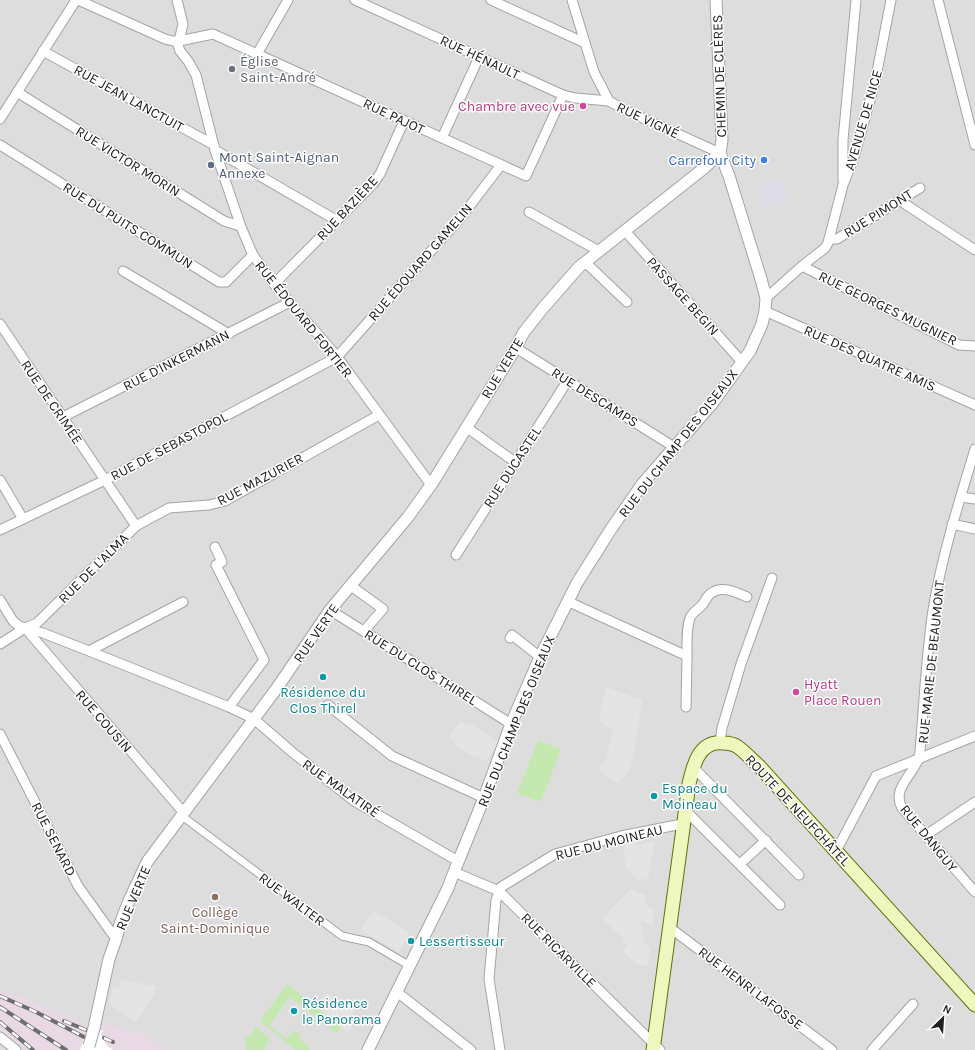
<svg xmlns="http://www.w3.org/2000/svg" width="975" height="1050" viewBox="0 0 975 1050" font-family="Karla,sans-serif">
	<style>
		.residential { fill: #dedddd }
		.industrial { fill: #e9d9e4 }
		.grass { fill: #c5e8b0 }
		.parking { fill: #e4e4e4 }
		.plaza { fill: #dcdbe6 }
		.pier { fill: #fff }
		.lines { fill: none; stroke-linecap: round; stroke-linejoin: round }
		.pedestrian-casing { stroke: #a4a4a4; stroke-width: 9 }
		.minor-casing { stroke: #a4a4a4; stroke-width: 11 }
		.tertiary-casing { stroke: #a4a4a4; stroke-width: 13 }
		.secondary-casing { stroke: #5d740a; stroke-width: 15 }
		.pedestrian { stroke: #fff; stroke-width: 7 }
		.minor { stroke: #fff; stroke-width: 9 }
		.tertiary { stroke: #fff; stroke-width: 11 }
		.secondary { stroke: #eef7be; stroke-width: 13 }
		.rail-casing { stroke: #6e6e6e; stroke-width: 4 }
		.rail { stroke: #fff; stroke-width: 2.5; stroke-dasharray: 8; stroke-linecap: butt }
		.tertiary-bridge-casing { stroke: #a4a4a4; stroke-width: 13; stroke-linecap: butt }
		.tertiary-bridge { stroke: #fff; stroke-width: 11 }
		.worship-dot { fill: #6b7280; stroke: #fff; stroke-width: 1.5 }
		.hotel-dot { fill: #d1479c; stroke: #fff; stroke-width: 1.5 }
		.shop-dot { fill: #3f7fe0; stroke: #fff; stroke-width: 1.5 }
		.service-dot { fill: #5c6f8a; stroke: #fff; stroke-width: 1.5 }
		.culture-dot { fill: #0f9aa8; stroke: #fff; stroke-width: 1.5 }
		.education-dot { fill: #8d6e63; stroke: #fff; stroke-width: 1.5 }
		.labels { text-anchor: middle; stroke-width: 3; stroke-linejoin: round; paint-order: stroke }
		.street-label { font-size: 14px; fill: #202020; stroke: #fff }
		.worship-label { font-size: 14px; fill: #5b616d; stroke: #fff; text-anchor: start }
		.hotel-label { font-size: 14px; fill: #b23c85; stroke: #fff; text-anchor: end }
		.service-label { font-size: 14px; fill: #4e5e75; stroke: #fff; text-anchor: start }
		.shop-label { font-size: 14px; fill: #366cbe; stroke: #fff; text-anchor: end }
		.culture-label { font-size: 14px; fill: #0d838f; stroke: #fff; text-anchor: start }
		.education-label { font-size: 14px; fill: #785e54; stroke: #fff }
	</style>
	<rect width="100%" height="100%" fill="#f0eee7"/>
	<rect class="residential" x="0" y="0" width="975" height="1050"/>
	<path class="industrial" d="M0 989 102 1031 104 1022 114 1029 116 1025 131 1035 135 1029 168 1050H27L0 1029Z"/>
	<g class="grass">
		<path d="M538 740 561 749 541 802 517 793Z"/>
		<path d="M288 985 341 1027 337 1033 290 997 269 1025 287 1039 294 1030 301 1036 299 1039 311 1048 309 1050H296L260 1021 284 988Z"/>
		<path d="M255 1026H257L263 1033 270 1038 264 1050H246L245 1038 253 1034Z"/>
	</g>
	<g class="parking">
		<path d="M606 687 642 700 634 752 629 771 618 784 598 769 606 759 613 729 604 726V723L599 721Z"/>
		<path d="M460 721 465 724 474 726 498 742 486 762 480 758 473 756 453 744 455 741 449 738Z"/>
		<path d="M636 838 637 845 655 841 648 879 638 880 625 867 624 841Z"/>
		<path d="M632 888 638 894 645 893 647 907 655 910 653 924 640 921 644 942 650 949 648 966 639 964 638 965 622 951 627 946 622 941 624 939 602 919Z"/>
		<path d="M374 911 410 933 399 952 361 930 369 915 371 916Z"/>
		<path d="M121 980 156 986 154 994 137 1021H134L109 1004 113 987 120 988Z"/>
		<path d="M327 993 355 1011 353 1015 356 1017 348 1033 316 1007Z"/>
	</g>
	<path class="plaza" d="M785 179 788 201 764 207 759 189 762 181Z"/>
	<path class="pier" d="M88 1026 103 1031 101 1035 107 1046 113 1050H80Z"/>
	<g class="lines">
		<defs>
			<path id="pedestrian" d="M182 816 342 936 369 942 410 966"/>
			<g id="minor">
				<path d="M78 0 165 39 173 41H179L213 34 526 176 563 95"/>
				<path d="M177 0 183 24 178 45 180 51 188 61 196 75 215 150 241 227 253 255 274 284 335 354 431 485"/>
				<path d="M355 0 563 95 575 98 609 101"/>
				<path d="M491 0 585 43"/>
				<path d="M572 0 594 72 609 101 627 111 720 153"/>
				<path d="M938 0 975 145"/>
				<path d="M43 51 214 145"/>
				<path d="M257 54 288 0"/>
				<path d="M17 92 224 221 240 226"/>
				<path d="M0 119 76 0"/>
				<path d="M442 138 479 57"/>
				<path d="M0 145 219 282H226L253 255"/>
				<path d="M215 150 336 220"/>
				<path d="M843 180V140L856 0"/>
				<path d="M899 200 975 250"/>
				<path d="M529 212 599 251"/>
				<path d="M625 231 742 362"/>
				<path d="M829 239H837L920 188"/>
				<path d="M585 262 627 302"/>
				<path d="M802 266 953 342 959 345 975 346"/>
				<path d="M123 271 229 334"/>
				<path d="M274 284 373 184 380 174 404 121"/>
				<path d="M766 298 802 266 825 248 828 243 843 185 854 157 875 82 891 0"/>
				<path d="M765 311 975 405"/>
				<path d="M0 324 136 526"/>
				<path d="M516 348 674 447"/>
				<path d="M63 417 290 302"/>
				<path d="M466 427 515 462"/>
				<path d="M975 449C959 502 942 555 933 610 926 657 924 704 920 751 919 772 890 786 902 808L975 892"/>
				<path d="M0 480 23 519"/>
				<path d="M961 497 975 499"/>
				<path d="M952 524 975 529"/>
				<path d="M0 530 105 480 337 357 462 216 501 165"/>
				<path d="M215 547 222 562 216 565 264 660 229 707"/>
				<path d="M456 555 568 380"/>
				<path d="M351 586 383 609 364 631"/>
				<path d="M0 600 13 621 19 626 43 633 89 651 229 707 254 719 292 752 354 801 458 861"/>
				<path d="M567 601 687 656 686 707"/>
				<path d="M330 610 511 724"/>
				<path d="M25 628 184 813"/>
				<path d="M510 638 512 635 540 657"/>
				<path d="M0 644 25 628 37 623 136 526 169 508 209 505 225 501 379 415"/>
				<path d="M89 651 183 602"/>
				<path d="M687 656C687 645 686 625 691 616 694 611 699 609 702 605 705 602 706 598 709 595 720 584 736 592 747 597"/>
				<path d="M328 705 392 756 484 798"/>
				<path d="M0 734 78 886 116 939"/>
				<path d="M720 742 722 728 741 664 772 578"/>
				<path d="M693 767 799 875"/>
				<path d="M684 809 780 905"/>
				<path d="M926 835 975 802"/>
				<path d="M836 851 876 776 975 736"/>
				<path d="M740 864 766 840"/>
				<path d="M454 872 499 891 660 1050"/>
				<path d="M669 927 832 1050"/>
				<path d="M397 992 471 1050"/>
				<path d="M0 1037 16 1050"/>
				<path d="M500 1050 489 979 496 900 501 887 555 854 621 836 682 824"/>
				<path d="M872 1050 913 1004"/>
			</g>
			<g id="tertiary">
				<path d="M716 0 722 140 720 153"/>
				<path d="M94 1028 109 959 116 939 120 924 128 903 147 862 277 688 330 610 408 517 431 485 512 354 524 332 543 308 579 267 703 169 720 153"/>
				<path d="M368 1050 448 888 454 872 484 798 511 724 540 657 577 583 611 529 643 483 712 404 750 351 762 324 765 311 766 298 761 279 729 176 720 153"/>
			</g>
			<path id="secondary" d="M653 1050 689 784C693 766 699 740 723 743 728 743 734 744 738 747 745 752 752 760 759 766L975 1005"/>
		</defs>
		<use href="#pedestrian" class="pedestrian-casing"/>
		<use href="#minor" class="minor-casing"/>
		<use href="#tertiary" class="tertiary-casing"/>
		<use href="#secondary" class="secondary-casing"/>
		<use href="#pedestrian" class="pedestrian"/>
		<use href="#minor" class="minor"/>
		<use href="#tertiary" class="tertiary"/>
		<use href="#secondary" class="secondary"/>
		<defs>
			<g id="rail">
				<path d="M0 996 36 1012 84 1037"/>
				<path d="M0 1007 66 1050"/>
				<path d="M64 1021 86 1030"/>
				<path d="M0 1022 33 1050"/>
				<path d="M104 1038 113 1042"/>
			</g>
		</defs>
		<use href="#rail" class="rail-casing"/>
		<use href="#rail" class="rail"/>
		<defs>
			<path id="tertiary-bridge" d="M89 1046 94 1028"/>
		</defs>
		<use href="#tertiary-bridge" class="tertiary-bridge-casing"/>
		<use href="#tertiary-bridge" class="tertiary-bridge"/>
	</g>
	<circle class="worship-dot" cx="232" cy="69" r="4"/>
	<g class="hotel-dot">
		<circle cx="583" cy="106" r="4"/>
		<circle cx="796" cy="692" r="4"/>
	</g>
	<circle class="shop-dot" cx="764" cy="160" r="4"/>
	<circle class="service-dot" cx="211" cy="165" r="4"/>
	<g class="culture-dot">
		<circle cx="323" cy="677" r="4"/>
		<circle cx="654" cy="796" r="4"/>
		<circle cx="411" cy="941" r="4"/>
		<circle cx="294" cy="1011" r="4"/>
	</g>
	<circle class="education-dot" cx="215" cy="897" r="4"/>
	<g class="labels">
		<g class="street-label">
			<text transform="translate(480 57) rotate(25)" y="5">RUE HÉNAULT</text>
			<text transform="translate(719 76) rotate(-92)" y="5">CHEMIN DE CLÈRES</text>
			<text transform="translate(129 98) rotate(29)" y="5">RUE JEAN LANCTUIT</text>
			<text transform="translate(394 116) rotate(25)" y="5">RUE PAJOT</text>
			<text transform="translate(648 120) rotate(25)" y="5">RUE VIGNÉ</text>
			<text transform="translate(863 120) rotate(-74)" y="5">AVENUE DE NICE</text>
			<text transform="translate(128 161) rotate(32)" y="5">RUE VICTOR MORIN</text>
			<text transform="translate(347 208) rotate(-47)" y="5">RUE BAZIÈRE</text>
			<text transform="translate(878 213) rotate(-32)" y="5">RUE PIMONT</text>
			<text transform="translate(128 225) rotate(32)" y="5">RUE DU PUITS COMMUN</text>
			<text transform="translate(420 262) rotate(-49)" y="5">RUE ÉDOUARD GAMELIN</text>
			<text transform="translate(683 296) rotate(48)" y="5">PASSAGE BEGIN</text>
			<text transform="translate(888 308) rotate(26)" y="5">RUE GEORGES MUGNIER</text>
			<text transform="translate(304 319) rotate(51)" y="5">RUE ÉDOUARD FORTIER</text>
			<text transform="translate(870 358) rotate(24)" y="5">RUE DES QUATRE AMIS</text>
			<text transform="translate(176 360) rotate(-27)" y="5">RUE D'INKERMANN</text>
			<text transform="translate(502 368) rotate(-59)" y="5">RUE VERTE</text>
			<text transform="translate(595 397) rotate(32)" y="5">RUE DESCAMPS</text>
			<text transform="translate(52 402) rotate(56)" y="5">RUE DE CRIMÉE</text>
			<text transform="translate(678 443) rotate(-52)" y="5">RUE DU CHAMP DES OISEAUX</text>
			<text transform="translate(169 446) rotate(-28)" y="5">RUE DE SEBASTOPOL</text>
			<text transform="translate(512 467) rotate(-57)" y="5">RUE DUCASTEL</text>
			<text transform="translate(260 479) rotate(-28)" y="5">RUE MAZURIER</text>
			<text transform="translate(93 568) rotate(-45)" y="5">RUE DE L'ALMA</text>
			<text transform="translate(316 633) rotate(-55)" y="5">RUE VERTE</text>
			<text transform="translate(931 662) rotate(-84)" y="5">RUE MARIE DE BEAUMONT</text>
			<text transform="translate(421 667) rotate(32)" y="5">RUE DU CLOS THIREL</text>
			<text transform="translate(104 721) rotate(49)" y="5">RUE COUSIN</text>
			<text transform="translate(516 721) rotate(-68)" y="5">RUE DU CHAMP DES OISEAUX</text>
			<text transform="translate(341 788) rotate(35)" y="5">RUE MALATIRÉ</text>
			<text transform="translate(798 810) rotate(47)" y="5">ROUTE DE NEUFCHÂTEL</text>
			<text transform="translate(929 838) rotate(51)" y="5">RUE DANGUY</text>
			<text transform="translate(54 839) rotate(63)" y="5">RUE SENARD</text>
			<text transform="translate(609 842) rotate(-14)" y="5">RUE DU MOINEAU</text>
			<text transform="translate(133 898) rotate(-67)" y="5">RUE VERTE</text>
			<text transform="translate(292 899) rotate(37)" y="5">RUE WALTER</text>
			<text transform="translate(559 950) rotate(45)" y="5">RUE RICARVILLE</text>
			<text transform="translate(751 988) rotate(37)" y="5">RUE HENRI LAFOSSE</text>
		</g>
		<g class="worship-label">
			<text x="240" y="66">Église<tspan x="240" dy="16">Saint-André</tspan></text>
		</g>
		<g class="hotel-label">
			<text x="575" y="111">Chambre avec vue</text>
			<text x="804" y="689" text-anchor="start">Hyatt<tspan x="804" dy="16">Place Rouen</tspan></text>
		</g>
		<g class="service-label">
			<text x="219" y="162">Mont Saint-Aignan<tspan x="219" dy="16">Annexe</tspan></text>
		</g>
		<g class="shop-label">
			<text x="756" y="165">Carrefour City</text>
		</g>
		<g class="culture-label">
			<text x="323" y="697" text-anchor="middle">Résidence du<tspan x="323" dy="16">Clos Thirel</tspan></text>
			<text x="662" y="793">Espace du<tspan x="662" dy="16">Moineau</tspan></text>
			<text x="419" y="946">Lessertisseur</text>
			<text x="302" y="1008">Résidence<tspan x="302" dy="16">le Panorama</tspan></text>
		</g>
		<g class="education-label">
			<text x="215" y="917">Collège<tspan x="215" dy="16">Saint-Dominique</tspan></text>
		</g>
	</g>
	<g transform="translate(943 1018) rotate(25)" stroke="#ffffff" stroke-width="3" paint-order="stroke">
	<path d="M0-3L7 15L0 10L-7 15Z" fill="#202020"/>
	<text y="-6" font-size="11" font-weight="bold" text-anchor="middle" fill="#202020">N</text>
	</g>
</svg>
